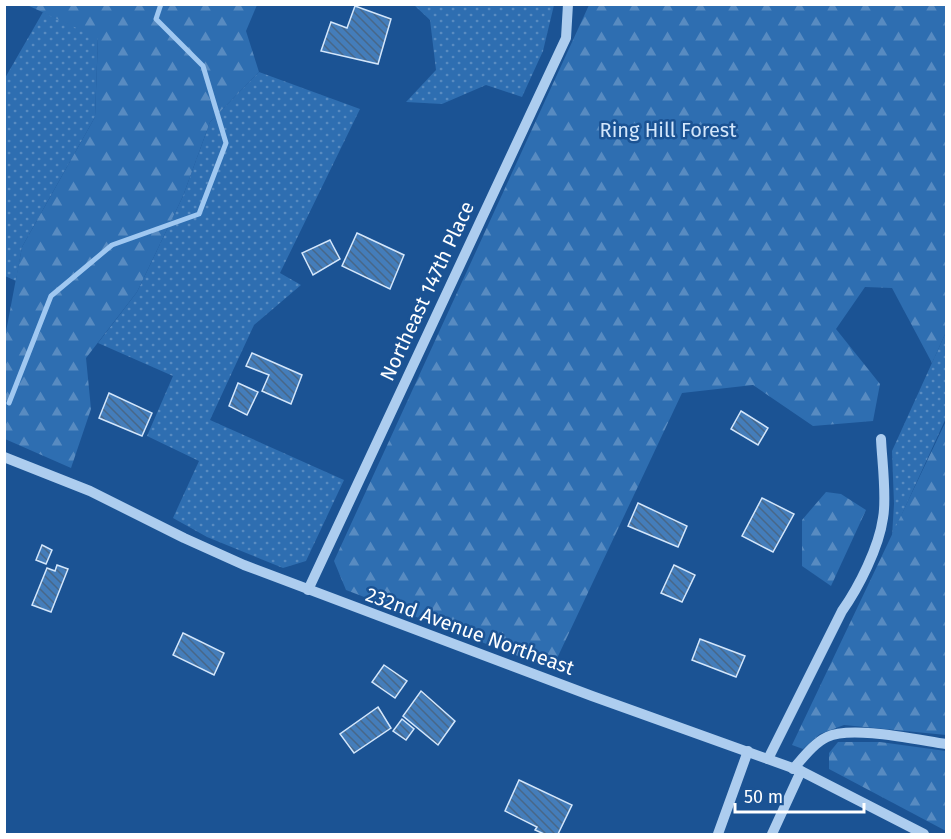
<svg xmlns="http://www.w3.org/2000/svg" width="951" height="839" viewBox="0 0 951 839" font-family="'Fira Sans',sans-serif">
	<style>
		.grass { fill: url(#grass-dots) }
		.forest { fill: url(#forest-firs) }
		.lines { fill: none; stroke-linecap: round; stroke-linejoin: round }
		.stream { stroke: #a0c8f1; stroke-width: 5 }
		.building { fill: url(#building-back-hatch); stroke: #d3e6fb; stroke-width: 1.5 }
		.minor { stroke: #adcdef; stroke-width: 10 }
		.labels { text-anchor: middle; stroke-width: 5; stroke-linejoin: round; paint-order: stroke }
		.park-label { font-size: 20px; fill: #d3e6fb; stroke: #1b5394 }
		.street-label { font-size: 20px; fill: #fff; stroke: #1b5394 }
	</style>
	<defs>
		<pattern id="grass-dots" width="8" height="8" patternUnits="userSpaceOnUse" patternTransform="scale(1.5)"><rect width="8" height="8" fill="#2e6eb1"/><path d="M2 2h.1M6 6h.1" fill="none" stroke="#588bc1" stroke-width="1.8" stroke-linecap="round"/></pattern>
		<pattern id="forest-firs" width="22" height="20" patternUnits="userSpaceOnUse" patternTransform="scale(1.5)"><rect width="22" height="20" fill="#2e6eb1"/><path d="M5 1l3.5 6h-7zM16 11l3.5 6h-7z" fill="#588bc1"/></pattern>
		<pattern id="building-back-hatch" width="6" height="6" patternUnits="userSpaceOnUse" patternTransform="scale(1.5)"><rect width="6" height="6" fill="#447dba"/><path d="M-1 5l2 2M0 0l6 6M5-1l2 2" fill="none" stroke="#486788"/></pattern>
	</defs>
	<rect width="100%" height="100%" fill="#1b5394"/>
	<g class="grass">
		<path d="M414 5H554L543 51 522 97 486 85 442 104 406 102 436 70 430 20Z"/>
		<path d="M43 12 98 37 95 117 22 247 16 281 5 276V78Z"/>
		<path d="M259 72 360 109 280 273 301 285 254 325 210 420 344 480 306 561 283 568 207 537 173 518 199 461 147 436 173 376 98 343 137 292 183 196 210 122Z"/>
		<path d="M946 332V418L892 536 894 504 892 451Z"/>
	</g>
	<g class="forest">
		<path d="M27 5H257L246 31 259 72 210 122 183 196 137 292 86 358 91 409 71 468 5 439V337L22 247 95 117 98 38Z"/>
		<path d="M589 5H946V332L932 363 892 288 865 287 836 329 880 384 873 421 813 426 753 385 682 393 552 669 346 590 334 561Z"/>
		<path d="M946 421V735L844 725 820 734 803 749 792 745Z"/>
		<path d="M826 492 841 494 866 510 831 586 802 566V520Z"/>
		<path d="M838 742H880L946 751V831L829 769V753Z"/>
	</g>
	<g class="lines">
		<path class="stream" d="M9 403 51 296 112 245 199 214 226 143 203 66 156 19 161 4"/>
	</g>
	<g class="building">
		<path d="M355 6 391 19 378 64 321 51 331 22 347 28Z"/>
		<path d="M357 233 404 255 390 289 342 266Z"/>
		<path d="M330 240 340 259 313 275 302 253Z"/>
		<path d="M252 353 302 375 291 404 262 391 269 375 246 366Z"/>
		<path d="M238 383 258 392 247 415 229 406Z"/>
		<path d="M109 393 152 413 142 436 99 418Z"/>
		<path d="M741 411 768 428 758 445 731 429Z"/>
		<path d="M762 498 794 514 773 552 742 536Z"/>
		<path d="M638 503 687 526 678 547 628 526Z"/>
		<path d="M42 545 52 550 46 564 36 560Z"/>
		<path d="M57 565 68 569 51 612 32 605 47 568 55 571Z"/>
		<path d="M674 565 695 575 682 602 661 593Z"/>
		<path d="M183 633 224 653 214 675 173 655Z"/>
		<path d="M700 639 745 656 736 677 692 660Z"/>
		<path d="M384 665 407 681 395 698 372 682Z"/>
		<path d="M421 691 455 721 438 745 403 716Z"/>
		<path d="M378 707 391 728 354 753 340 734Z"/>
		<path d="M402 719 414 729 406 740 393 731Z"/>
		<path d="M519 780 572 805 558 834H544L535 830 537 827 505 811Z"/>
	</g>
	<g class="lines">
		<g class="minor">
			<path d="M4 457 90 491 184 538 244 565 592 696 801 771 924 834"/>
			<path d="M308 590 566 38 568 4"/>
			<path d="M768 759 842 611C859 587 879 547 883 518 887 497 882 461 881 439"/>
			<path d="M793 769C803 758 814 743 827 737 851 725 918 740 946 744"/>
			<path d="M718 834 748 751"/>
			<path d="M772 834 801 771"/>
		</g>
	</g>
	<g class="labels">
		<g class="park-label">
			<text x="668" y="137">Ring Hill Forest</text>
		</g>
		<g class="street-label">
			<text transform="translate(427 291) rotate(-65)" y="7">Northeast 147th Place</text>
			<text transform="translate(470 631) rotate(20)" y="7">232nd Avenue Northeast</text>
		</g>
	</g>
	<rect width="951" height="839" fill="none" stroke="#ffffff" stroke-width="12"/>
	<path d="M735 803v9h129v-9" fill="none" stroke="#ffffff" stroke-width="3"/>
	<text x="744" y="803" font-size="18" fill="#ffffff" stroke="#1b5394" stroke-width="4.5" paint-order="stroke">50 m</text>
</svg>
